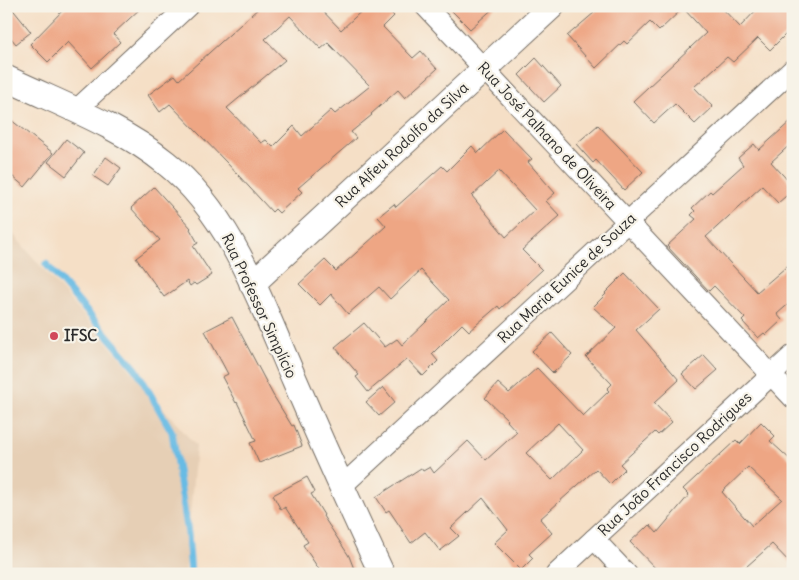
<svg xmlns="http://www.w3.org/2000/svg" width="799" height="580" viewBox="0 0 799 580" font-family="Delius,sans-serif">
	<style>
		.built { fill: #e6cfb5 }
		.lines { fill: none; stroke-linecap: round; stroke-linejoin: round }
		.stream { stroke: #68bbe4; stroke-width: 7 }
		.building { fill: #eea684; fill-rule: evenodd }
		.minor-casing { stroke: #726a61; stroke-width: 22 }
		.tertiary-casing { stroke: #726a61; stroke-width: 27 }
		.minor { stroke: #fff; stroke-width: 20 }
		.tertiary { stroke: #fff; stroke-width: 25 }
		.poi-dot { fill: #d1495b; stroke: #f7f3e8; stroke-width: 2 }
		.labels { text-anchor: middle; stroke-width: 4.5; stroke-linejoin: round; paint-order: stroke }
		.street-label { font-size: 15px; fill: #2b2b2b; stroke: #f7f3e8 }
		.poi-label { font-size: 15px; font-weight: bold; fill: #2b2b2b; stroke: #f7f3e8; text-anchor: start }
	</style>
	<rect width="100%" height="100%" fill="#f7f3e8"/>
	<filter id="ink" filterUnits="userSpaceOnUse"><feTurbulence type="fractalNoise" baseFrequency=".02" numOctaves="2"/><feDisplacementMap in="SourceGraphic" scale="10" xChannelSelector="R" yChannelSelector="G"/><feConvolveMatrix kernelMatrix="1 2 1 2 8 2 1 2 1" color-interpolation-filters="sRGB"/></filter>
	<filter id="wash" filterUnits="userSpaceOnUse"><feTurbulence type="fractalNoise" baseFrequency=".0096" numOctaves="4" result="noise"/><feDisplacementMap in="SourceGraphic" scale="20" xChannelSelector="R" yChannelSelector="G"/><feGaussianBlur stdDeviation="1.12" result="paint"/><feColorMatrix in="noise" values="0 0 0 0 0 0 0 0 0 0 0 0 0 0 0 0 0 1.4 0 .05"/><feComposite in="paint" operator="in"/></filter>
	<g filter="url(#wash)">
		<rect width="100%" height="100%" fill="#f5dfc6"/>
		<path class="built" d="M6 226 196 446 185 574H6Z"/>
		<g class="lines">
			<path class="stream" d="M46 264 136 369 172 432 188 534 191 574"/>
		</g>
		<g id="blocks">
			<g class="building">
				<path d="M6 6H10L31 32 16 44 6 32Z"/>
				<path d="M67 6H143L113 34 120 42 92 68 68 42 48 62 30 44Z"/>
				<path d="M261 6H318L341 30 367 6H385L394 16 383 27 413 58 421 51 437 69 405 98 398 90 371 114 372 115 351 132 356 138 298 188 302 192 279 213 275 209 272 212 227 163 170 104 160 112 148 95 175 75 179 80ZM290 16 321 49 328 43 370 86 335 114 331 110 302 136 294 126 273 147 266 140 261 143 227 108 285 60 265 39Z"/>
				<path d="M447 6H496L470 29Z"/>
				<path d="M602 6H720L740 27 760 6H793V27L770 50 758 38 733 62 727 57 694 87 713 107 695 124 675 104 654 123 633 101 706 33 683 8 659 31 650 22 627 44 624 41 596 68 567 36Z"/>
				<path d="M536 58 561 86 544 102 519 75Z"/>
				<path d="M6 116 53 153 25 187 6 171Z"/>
				<path d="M793 119V142L771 162 793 186V190L778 203 762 186 706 237 757 292 793 261V300L777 314 782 320 766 335 764 333 758 338 742 321 745 318 714 286 709 291 667 246 696 219 691 215 695 211 692 208 710 191 712 193 743 165 738 158 754 144 759 150Z"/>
				<path d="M598 125 643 172 624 190 596 160 593 163 576 144Z"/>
				<path d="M503 129 532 159 528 162 555 193 546 201 560 216 522 250 542 270 500 309 498 306 469 331 462 324 432 354 438 361 423 376 407 359 368 392 356 377 359 375 335 347 364 323 385 347 397 339 402 345 449 300 421 270 390 299 379 287 348 314 331 294 320 305 299 284 325 260 336 271 386 226 378 217 394 204 396 207 442 166 447 171 472 146 478 153ZM499 171 535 210 506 237 472 196Z"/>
				<path d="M66 139 84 153 66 176 48 162Z"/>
				<path d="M106 157 121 168 108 186 93 176Z"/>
				<path d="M154 187 191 228 190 229 198 243 193 246 212 275 196 285 194 283 190 286 187 281 164 297 136 258 160 240 131 208Z"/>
				<path d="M625 273 659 309 636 330 679 380 654 403 672 422 658 435 655 432 620 464 625 469 610 484 596 469 540 519 552 533 529 554 533 558 521 570 494 543 508 530 483 498 451 528 459 536 440 551 425 532 411 543 389 510 386 512 376 497 421 468 423 471 430 467 434 473 468 441 486 460 517 432 507 421 508 420 485 398 498 383 509 393 537 368 583 416 609 391 607 389 612 384 586 357 616 328 593 307 606 294 605 293ZM558 423 583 450 552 480 526 453Z"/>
				<path d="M232 317 273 395 292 426 294 425 302 446 259 463 250 443 256 441 237 402 236 403 222 377 228 374 205 331Z"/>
				<path d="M552 333 572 355 553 373 532 351Z"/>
				<path d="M704 355 718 370 696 389 682 374Z"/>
				<path d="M383 387 395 402 379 416 366 402Z"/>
				<path d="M761 422 775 436 770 441 793 462V566L772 544 738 574H661L630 542 645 528 646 529 650 525 657 533 689 495 683 489 736 440 740 444ZM748 467 782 499 752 526 722 492Z"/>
				<path d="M307 477 315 492 311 494 324 515 323 516 349 556 356 574H322L303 545 308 542 285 507 281 510 273 495Z"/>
			</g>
		</g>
	</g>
	<g filter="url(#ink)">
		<use href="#blocks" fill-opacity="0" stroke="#726a61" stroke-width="1"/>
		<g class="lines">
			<defs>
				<g id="minor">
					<path d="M425 6 793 398"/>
					<path d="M75 111 188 6"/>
					<path d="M341 487 793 69"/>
					<path d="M594 539 627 574"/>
					<path d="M556 574 793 355"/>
				</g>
				<g id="tertiary">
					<path d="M6 78C60 104 119 125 166 163 232 215 262 306 295 381 323 446 352 510 382 574"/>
					<path d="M252 284 552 6"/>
				</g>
			</defs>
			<use href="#minor" class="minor-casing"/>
			<use href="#tertiary" class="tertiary-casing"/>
			<use href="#minor" class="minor"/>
			<use href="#tertiary" class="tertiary"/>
		</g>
	</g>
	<circle class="poi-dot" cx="54" cy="336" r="5"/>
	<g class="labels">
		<g class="street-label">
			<text transform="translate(547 136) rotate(47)" y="5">Rua José Palhano de Oliveira</text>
			<text transform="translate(402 145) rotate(-43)" y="5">Rua Alfeu Rodolfo da Silva</text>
			<text transform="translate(567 278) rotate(-43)" y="5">Rua Maria Eunice de Souza</text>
			<text transform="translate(259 306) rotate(65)" y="5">Rua Professor Simplício</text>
			<text transform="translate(675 464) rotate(-43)" y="5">Rua João Francisco Rodrigues</text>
		</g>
		<g class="poi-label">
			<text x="64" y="341">IFSC</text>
		</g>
	</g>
	<rect width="799" height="580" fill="none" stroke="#f7f3e8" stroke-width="25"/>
</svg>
